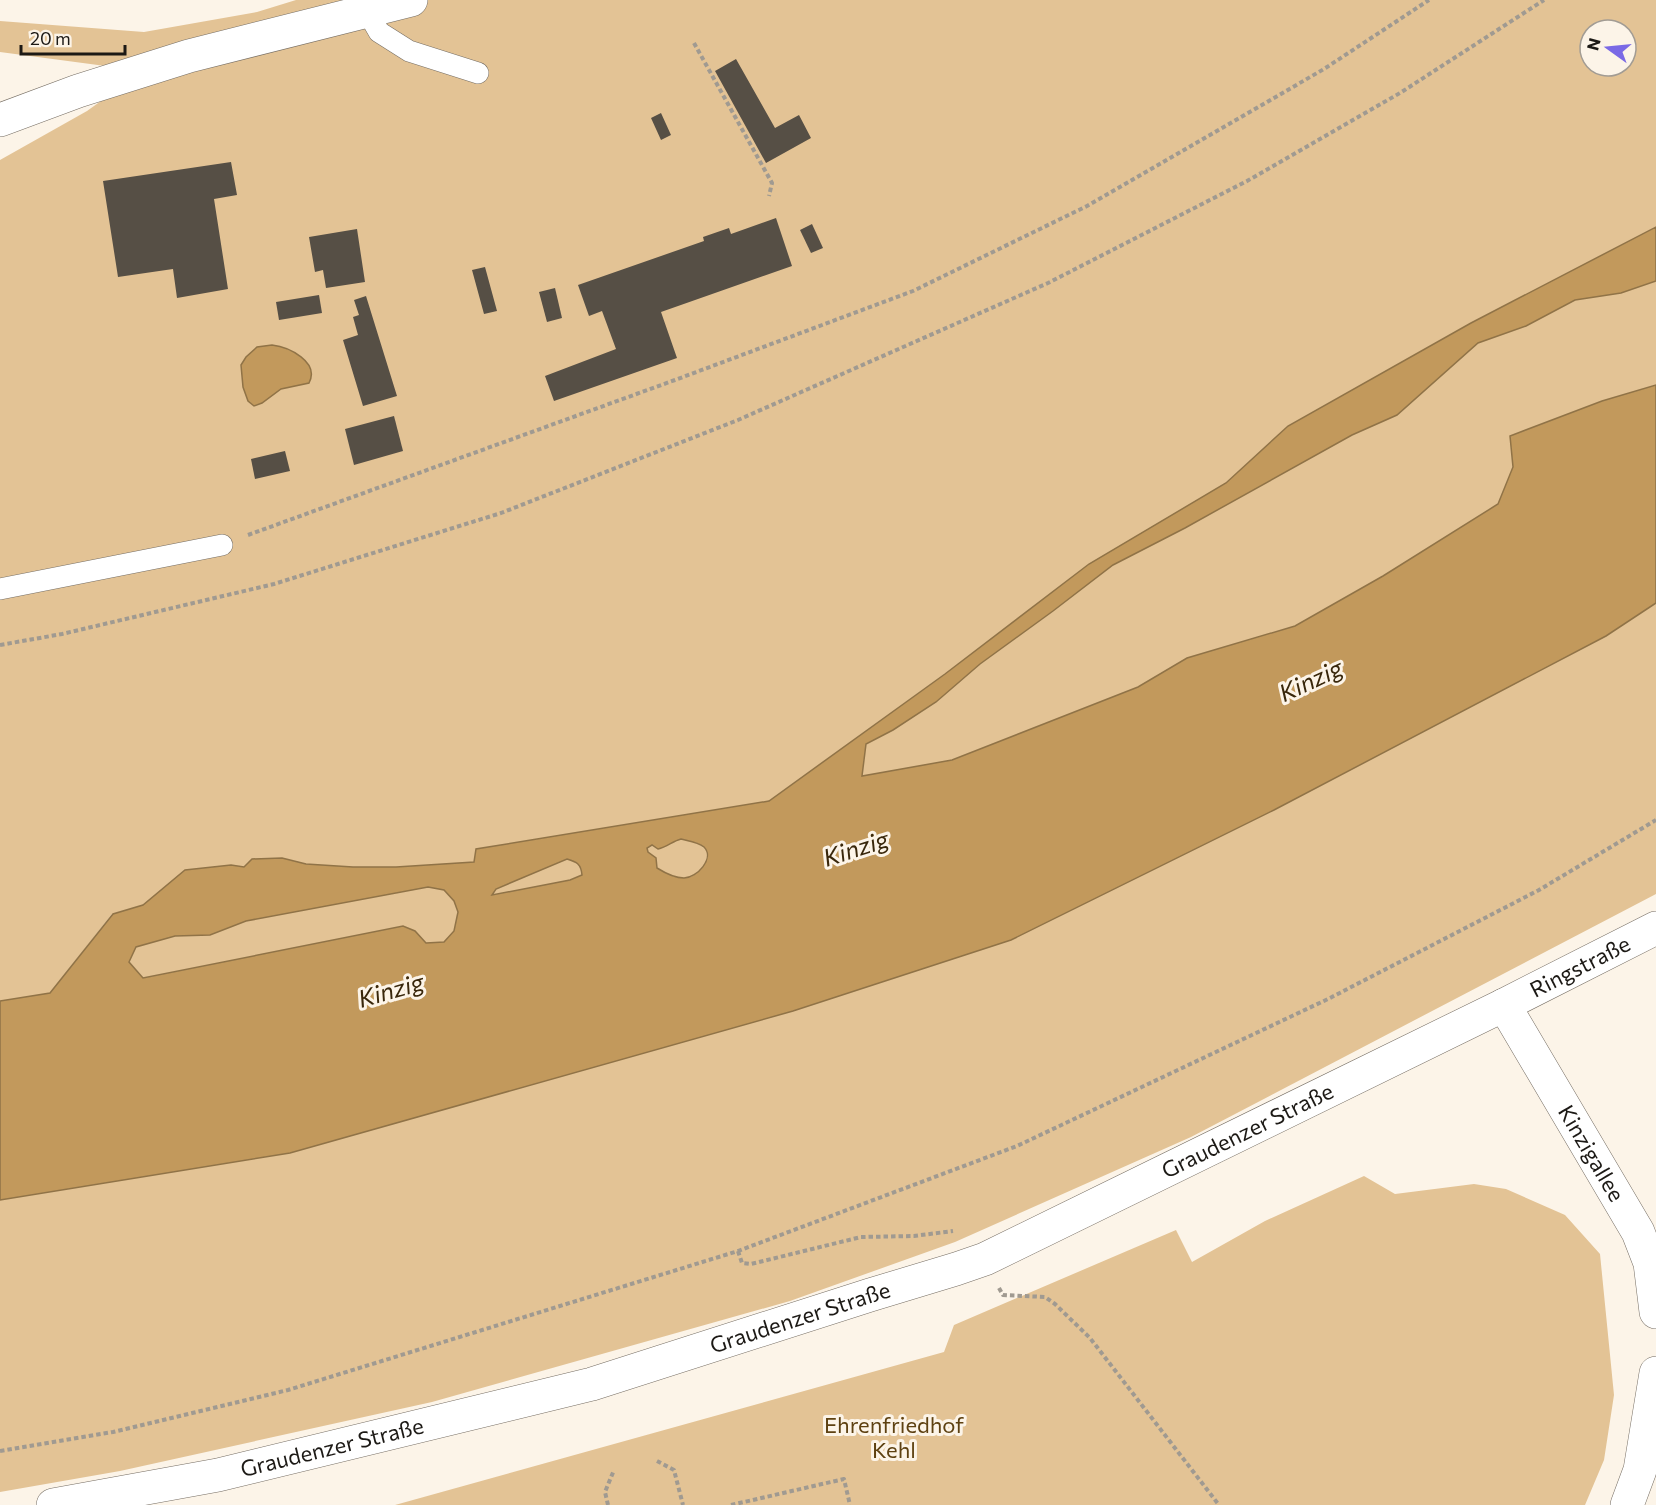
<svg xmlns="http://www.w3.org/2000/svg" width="1656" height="1505" viewBox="0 0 1656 1505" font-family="Commissioner,sans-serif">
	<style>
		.green { fill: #e3c395; fill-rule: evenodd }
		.water { fill: #c2995c; stroke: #907347; stroke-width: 1.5; fill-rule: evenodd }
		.building { fill: #564f45 }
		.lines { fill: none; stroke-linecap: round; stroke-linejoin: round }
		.lane-casing { stroke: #766e64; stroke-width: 22 }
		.street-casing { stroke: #766e64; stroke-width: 34 }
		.primary-casing { stroke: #766e64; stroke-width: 34 }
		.path { stroke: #a09a91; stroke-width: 4; stroke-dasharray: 4.5 3; stroke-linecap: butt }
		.lane { stroke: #fff; stroke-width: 21 }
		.street { stroke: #fff; stroke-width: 33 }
		.primary { stroke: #fff; stroke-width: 33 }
		.labels { text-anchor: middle; stroke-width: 6; stroke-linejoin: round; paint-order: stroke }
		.street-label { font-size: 22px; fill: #1c1915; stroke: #fcf4e8 }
		.park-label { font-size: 22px; fill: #5e4111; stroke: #fcf4e8 }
		.water-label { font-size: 24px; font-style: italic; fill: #39270b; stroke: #fcf4e8 }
	</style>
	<rect width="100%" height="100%" fill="#fcf4e8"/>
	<g class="green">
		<path d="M296 0H1656V227L1471 323 1288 426 1226 483 1080 571 945 674 769 801 476 849 474 862 396 867H353L306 864 282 858 244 867 231 865 185 870 143 905 112 914 50 993 0 1001V160L87 111 143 71 0 52V21L144 32 257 12ZM1590 30H1626V66H1590Z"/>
		<path d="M1656 281V385L1602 401 1510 436 1513 467 1498 504 1383 576 1295 626 1187 658 1138 687 952 760 862 777 866 744 893 730 936 702 980 664 1053 611 1113 565 1185 528 1352 435 1397 415 1478 343 1526 326 1575 300 1621 293Z"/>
		<path d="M1656 603V894L1191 1137 955 1242 790 1301 432 1402 120 1471 0 1492V1200L290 1153 1011 940 1274 810 1606 636Z"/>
		<path d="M682 839C689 841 699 842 704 847 715 858 697 878 684 878 674 878 665 873 657 868L656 858 647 852V847C654 845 660 846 667 845 672 843 676 840 682 839Z"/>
		<path d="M567 859C577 862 581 864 582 875L570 880 491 896 495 889Z"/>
		<path d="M428 887 444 890 454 901 458 912 454 931 444 942 426 943 415 931 403 926 143 978 129 962 136 947 175 936 210 935 246 921Z"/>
		<path d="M1364 1176 1395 1194 1474 1184 1506 1189 1565 1215 1600 1254 1614 1395 1604 1460 1585 1505H395L944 1352 954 1325 1176 1230 1192 1262 1265 1221Z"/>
	</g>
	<g class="water">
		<path d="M1656 227V281L1621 293 1575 300 1526 326 1478 343 1397 415 1352 435 1185 528 1113 565 1053 611 980 664 936 702 893 730 866 744 862 776 952 760 1138 687 1187 658 1295 626 1383 576 1498 504 1513 467 1510 436 1602 401 1656 385V603L1606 636 1274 810 1011 940 793 1011 290 1153 0 1200V1001L50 993 113 914 143 905 185 870 231 865 244 867 252 859 282 858 306 864 353 867H396L474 862 476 849 769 801 945 674 1089 564 1226 483 1288 426 1471 323ZM681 839C689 841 698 842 704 847 715 858 697 878 684 878 675 878 665 873 657 868L656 858 648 852 647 848 652 845 658 849C667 847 673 841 681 839ZM567 859C577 862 581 864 582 875L570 880 492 895 496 889ZM428 887 444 890 454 901 458 912 454 931 444 942 426 943 415 931 403 926 143 978 129 962 136 947 175 936 210 935 246 921Z"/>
		<path d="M272 345C289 347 320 362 309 383L281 389 262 403 254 406 248 401 243 387 241 365 246 357 257 347Z"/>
	</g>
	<g class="building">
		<path d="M736 59 775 128 799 115 811 138 766 163 715 71Z"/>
		<path d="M661 113 671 135 661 140 651 118Z"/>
		<path d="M231 162 237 195 214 199 228 289 177 298 173 269 118 277 103 181Z"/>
		<path d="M776 218 792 266 661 312 677 358 554 401 545 376 616 349 602 311 589 316 578 285 704 241 703 237 729 228 731 234Z"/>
		<path d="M812 224 823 248 811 253 800 230Z"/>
		<path d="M357 229 365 282 326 288 323 270 315 272 309 237Z"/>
		<path d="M485 267 497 311 484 314 472 270Z"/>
		<path d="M555 288 562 318 547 322 539 292Z"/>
		<path d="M319 295 322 313 279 320 276 302Z"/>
		<path d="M366 296 397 396 363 406 343 340 358 335 353 317 359 315 354 300Z"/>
		<path d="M394 416 403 451 354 465 345 429Z"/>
		<path d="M285 451 290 471 255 479 251 459Z"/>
	</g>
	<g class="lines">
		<defs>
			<g id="lane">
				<path d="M367 11 379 32 409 51 478 73"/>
				<path d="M0 589 222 545"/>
			</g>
			<g id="street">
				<path d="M0 120 78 91 189 56 411 0"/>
				<path id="s1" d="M1504 1005 1638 1232 1650 1263 1656 1312"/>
				<path d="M1627 1505 1640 1470 1656 1373"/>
			</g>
			<g id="primary">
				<path id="s2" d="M53 1505 218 1475 592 1384 870 1295 956 1269 985 1259 1504 1005 1656 928"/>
			</g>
		</defs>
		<use href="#lane" class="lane-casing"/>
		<use href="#street" class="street-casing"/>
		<use href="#primary" class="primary-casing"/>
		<g class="path">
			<path d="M694 43 772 183 769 196"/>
			<path d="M248 535 675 380 913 291 1087 206 1324 69 1429 0"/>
			<path d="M0 645 62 634 274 584 501 513 738 420 1048 283 1247 181 1400 93 1544 0"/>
			<path d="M738 1251 742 1263 751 1264 861 1237 914 1236 953 1231"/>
			<path d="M999 1288 1003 1295 1045 1297 1055 1304 1090 1338 1219 1505"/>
			<path d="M0 1451 113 1432 288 1390 738 1251 1017 1146 1328 999 1539 890 1656 820"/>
			<path d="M657 1461 674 1470 683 1505"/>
			<path d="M608 1505 605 1492 614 1470"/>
			<path d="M731 1505 844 1479 850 1505"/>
		</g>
		<use href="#lane" class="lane"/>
		<use href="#street" class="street"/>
		<use href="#primary" class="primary"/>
	</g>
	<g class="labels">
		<g class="street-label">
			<text dy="8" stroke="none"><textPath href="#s2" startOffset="1628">Ringstraße</textPath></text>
			<text dy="8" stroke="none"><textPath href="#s2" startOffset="1257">Graudenzer Straße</textPath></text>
			<text dy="8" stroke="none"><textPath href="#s1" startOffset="172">Kinzigallee</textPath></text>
			<text dy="8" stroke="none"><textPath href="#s2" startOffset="771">Graudenzer Straße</textPath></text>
			<text dy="8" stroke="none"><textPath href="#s2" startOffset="285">Graudenzer Straße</textPath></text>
		</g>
		<g class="park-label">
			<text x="894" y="1433">Ehrenfriedhof<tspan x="894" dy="25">Kehl</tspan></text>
		</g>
		<g class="water-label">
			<text transform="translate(1311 681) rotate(-25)" y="8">Kinzig</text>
			<text transform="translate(856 849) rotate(-18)" y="8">Kinzig</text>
			<text transform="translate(391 991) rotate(-16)" y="8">Kinzig</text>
		</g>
	</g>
	<g transform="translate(1608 48) rotate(285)"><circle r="28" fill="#fcf4e8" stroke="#a29c94" stroke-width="1.5"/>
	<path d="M0-4.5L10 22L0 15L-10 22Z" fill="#7a69e5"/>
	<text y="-9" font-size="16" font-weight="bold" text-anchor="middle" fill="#1c1915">N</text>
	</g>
	<path d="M21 45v9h104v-9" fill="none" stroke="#1c1915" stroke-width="3"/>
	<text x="30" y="45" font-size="18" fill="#1c1915" stroke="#fcf4e8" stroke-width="4.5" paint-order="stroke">20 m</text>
</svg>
